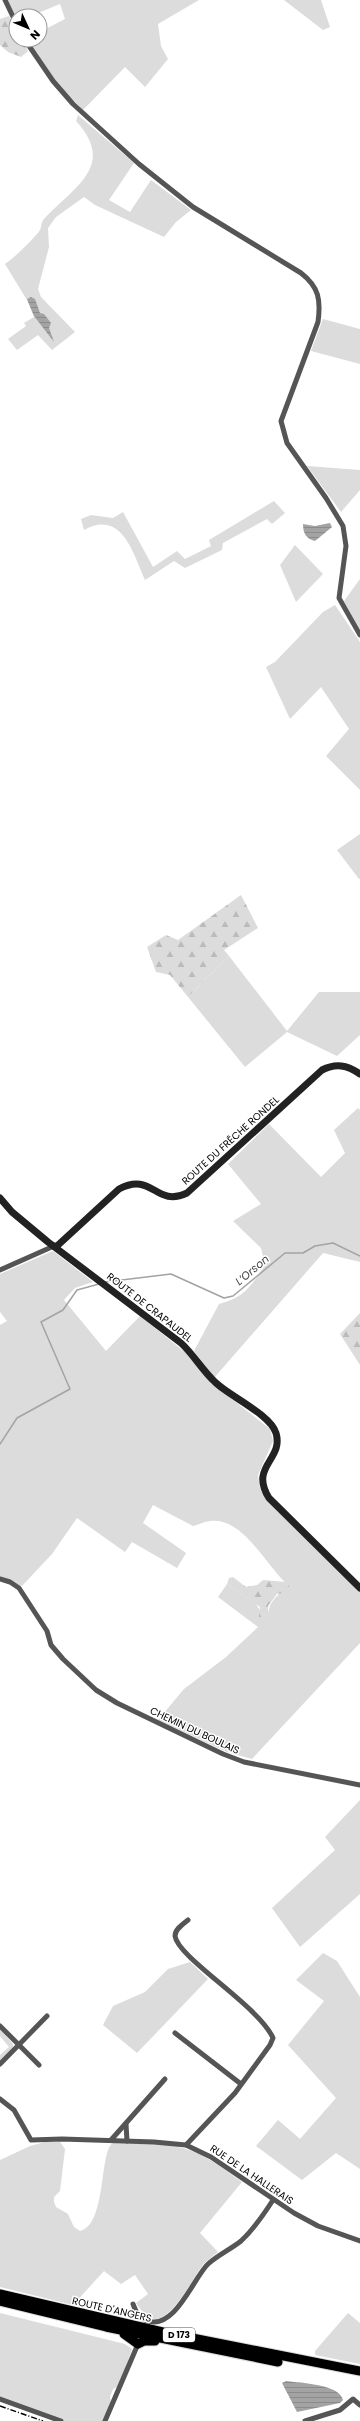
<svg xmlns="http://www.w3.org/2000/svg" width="360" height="2421" viewBox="0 0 360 2421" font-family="Poppins,sans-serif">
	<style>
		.green { fill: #dcdcdc }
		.forest { fill: url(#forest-firs) }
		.water { fill: url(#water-rules) }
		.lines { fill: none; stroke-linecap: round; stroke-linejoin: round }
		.stream { stroke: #a3a3a3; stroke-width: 1.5 }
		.highway-casing { stroke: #dbdbdb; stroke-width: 11 }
		.street { stroke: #555; stroke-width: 5 }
		.secondary { stroke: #222; stroke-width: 7 }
		.highway { stroke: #000; stroke-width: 9 }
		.rail { stroke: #000; stroke-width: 1.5; stroke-dasharray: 6 2 1 2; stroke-linecap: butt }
		.labels { text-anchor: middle; stroke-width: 3; stroke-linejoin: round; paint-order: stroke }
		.shield { fill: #fff; stroke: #4c4c4c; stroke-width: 1 }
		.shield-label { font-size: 9px; font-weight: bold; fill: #000 }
		.street-label { font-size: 10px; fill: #000; stroke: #fff }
		.water-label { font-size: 11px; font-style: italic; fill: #444; stroke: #fff }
	</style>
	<defs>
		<pattern id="forest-firs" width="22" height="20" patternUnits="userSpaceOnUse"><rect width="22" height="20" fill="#dcdcdc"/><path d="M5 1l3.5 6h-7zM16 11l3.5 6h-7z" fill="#bbb"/></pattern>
		<pattern id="water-rules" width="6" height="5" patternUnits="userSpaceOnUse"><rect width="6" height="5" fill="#a3a3a3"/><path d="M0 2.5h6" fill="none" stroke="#8b8b8b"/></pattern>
	</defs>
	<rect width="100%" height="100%" fill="#fff"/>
	<g class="green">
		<path d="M7 0H199L158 24 161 46 168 59 145 87 125 67 83 110 56 82 27 40H40V32L65 19 60 4 31 16H16V18Z"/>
		<path d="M284 0H321L330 27 323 30Z"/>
		<path d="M78 115 134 163 109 200 130 212 151 180 191 210 176 222 164 237 95 205 84 197 56 217 48 228 49 247 38 289 41 297 75 332 52 350 38 335 17 350 8 339 26 326 24 323 34 317 27 300 5 264C15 257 34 239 40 230 42 226 41 222 44 219 74 187 117 166 76 121Z"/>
		<path d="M323 319 360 329V364L311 351Z"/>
		<path d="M307 466 360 470V490L341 512Z"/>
		<path d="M274 501 285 513 272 524 267 519 223 543 222 550 185 568 174 561 145 580C133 553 122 509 84 530L81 519 91 515 113 518 123 512 153 567 177 551 185 559 211 546 209 540Z"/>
		<path d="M295 545 323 574 296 602 280 565Z"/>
		<path d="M360 579V630L344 601Z"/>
		<path d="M335 605 360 642V790L326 756 349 729 321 687 290 719 266 667 275 662 323 612Z"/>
		<path d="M360 834V879H359L337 850Z"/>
		<path d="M229 956 287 1031 319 992H360V1035L337 1056 287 1032 245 1067 188 997Z"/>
		<path d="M358 1108 360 1110V1262L323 1253 214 1378 194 1351 219 1304C244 1298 251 1286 265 1265L261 1248 233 1221 261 1204 228 1164 269 1124 321 1177 345 1153 334 1130Z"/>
		<path d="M53 1251 93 1282 75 1288 64 1300 106 1351 140 1316 191 1357 214 1385 270 1429 273 1441 258 1475 260 1488 266 1497 360 1591V1643L252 1759 227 1752 158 1720 184 1689 226 1657 258 1627 218 1597 227 1584 256 1604 261 1612 268 1617C268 1600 279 1596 288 1585 268 1568 243 1517 211 1521 205 1521 198 1525 193 1526L153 1505 143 1523 186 1553 177 1568 132 1542 125 1552 77 1518 52 1554 22 1586 0 1578V1325L7 1321 0 1312V1274Z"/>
		<path d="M360 1800V1894L300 1947 272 1908 335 1850 325 1837Z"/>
		<path d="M323 1953 337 1961 360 1997V2169L336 2153 302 2180 256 2146 278 2120 300 2139 336 2098 288 2045 324 2001 296 1980Z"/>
		<path d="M190 1962 208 1979 137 2053 103 2025 113 2006 145 1992 168 1969Z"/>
		<path d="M0 2029 13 2044V2047L0 2061V2055L9 2047 0 2036Z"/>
		<path d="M45 2142H60L65 2149 60 2191 54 2197V2202L56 2207 68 2214 74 2227 80 2231C107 2225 99 2150 113 2143 136 2144 163 2142 186 2149 207 2155 225 2170 242 2182L200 2233 218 2252C212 2257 204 2262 200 2269 192 2281 171 2320 155 2319 146 2318 141 2310 136 2303L148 2294 135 2275 121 2284 104 2271 73 2305 0 2287V2160L30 2146Z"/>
		<path d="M0 2313 125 2344 132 2349 119 2386 113 2389 110 2397 111 2403 104 2421H65L0 2397Z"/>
		<path d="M348 2313 360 2323V2364L315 2355V2351Z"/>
	</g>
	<g class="forest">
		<path d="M9 16 16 29V40H22L28 51 21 57 8 52 0 45V19Z"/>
		<path d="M241 895 258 928 224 950 229 956 188 997 170 975 156 972 147 947 166 935 178 940Z"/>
		<path d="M360 1313V1365L340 1334Z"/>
		<path d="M233 1577 246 1587 257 1585 263 1580 286 1582 290 1588 289 1592 277 1594 268 1606V1617L263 1621 259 1617 260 1607 227 1584 229 1578Z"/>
	</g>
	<g class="water">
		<path d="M31 297 35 299 40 313 44 314 51 323 49 328 54 342 34 316 27 299Z"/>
		<path d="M330 523 332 527 315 541C306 539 303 533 303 524L315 526Z"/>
		<path d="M286 2381C300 2383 340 2384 343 2400L340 2403 297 2412 282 2383Z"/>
	</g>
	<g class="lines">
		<g class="stream">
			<path d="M105 1282 171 1274 224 1298 233 1296 285 1253H303L315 1246 333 1243 360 1256"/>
			<path d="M0 1444 17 1418 70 1389 41 1322 63 1310 77 1290 99 1284"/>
		</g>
		<defs>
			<g id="highway">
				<path d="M0 2294 167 2333 360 2371"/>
				<path d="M0 2301 106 2327 278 2362"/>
				<path d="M124 2334 138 2344 144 2341H155"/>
			</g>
		</defs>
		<use href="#highway" class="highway-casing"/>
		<g class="street">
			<path d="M5 0 16 23"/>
			<path d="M25 40 53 81 73 104 139 164 193 207 301 273C319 287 321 300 318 322L281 421 287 443 326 498 343 526 346 546 339 598 360 635"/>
			<path d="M0 1270 54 1246"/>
			<path d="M0 1579 10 1582 19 1588 47 1631 51 1645 63 1659 96 1690 117 1703 223 1754 244 1762 360 1785"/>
			<path d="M0 2026 39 2065"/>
			<path d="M175 2033 241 2084"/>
			<path d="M0 2064 47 2016"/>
			<path d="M0 2099 14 2110 31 2140 62 2139 154 2142 186 2145 211 2157 294 2213 318 2226 360 2241"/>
			<path d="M126 2124 127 2141"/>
			<path d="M111 2140 165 2079"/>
			<path d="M186 2145 235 2093 270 2045 273 2038C259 2006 178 1958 175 1936 175 1929 183 1924 188 1920"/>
			<path d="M133 2304C136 2312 139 2319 148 2321 175 2330 194 2277 208 2264 218 2255 231 2249 241 2241 253 2230 264 2214 273 2200"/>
			<path d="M0 2399 61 2421"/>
			<path d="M105 2421 138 2344"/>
			<path d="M305 2421 340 2410 353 2399 360 2405"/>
		</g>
		<g class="secondary">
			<path d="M0 1198 12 1212 48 1242 181 1343C194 1355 202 1370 215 1382 229 1396 270 1414 276 1433 284 1460 249 1466 269 1498L360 1588"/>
			<path d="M54 1246H57L119 1189C153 1171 155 1208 187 1193L322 1070C336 1063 347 1065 360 1074"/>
		</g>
		<use href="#highway" class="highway"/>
		<path class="rail" d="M0 2406 43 2421"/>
	</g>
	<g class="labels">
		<rect class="shield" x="163" y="2328" width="32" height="14" rx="3"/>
		<g class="shield-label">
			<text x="179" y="2338">D 173</text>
		</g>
		<g class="street-label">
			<text transform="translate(230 1140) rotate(-42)" y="4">ROUTE DU FRÊCHE RONDEL</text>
			<text transform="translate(150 1307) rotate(38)" y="4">ROUTE DE CRAPAUDEL</text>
			<text transform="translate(195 1730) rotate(25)" y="4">CHEMIN DU BOULAIS</text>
			<text transform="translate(252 2174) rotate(34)" y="4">RUE DE LA HALLERAIS</text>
			<text transform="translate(112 2309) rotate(13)" y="4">ROUTE D'ANGERS</text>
		</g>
		<g class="water-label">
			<text transform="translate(252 1270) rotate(-40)" y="4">L’Orson</text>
		</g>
	</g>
	<g transform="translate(28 28) rotate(134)"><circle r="19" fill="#ffffff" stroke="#999999"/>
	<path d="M0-3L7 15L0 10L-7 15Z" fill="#000000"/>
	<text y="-6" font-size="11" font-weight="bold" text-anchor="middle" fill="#000000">N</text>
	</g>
</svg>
